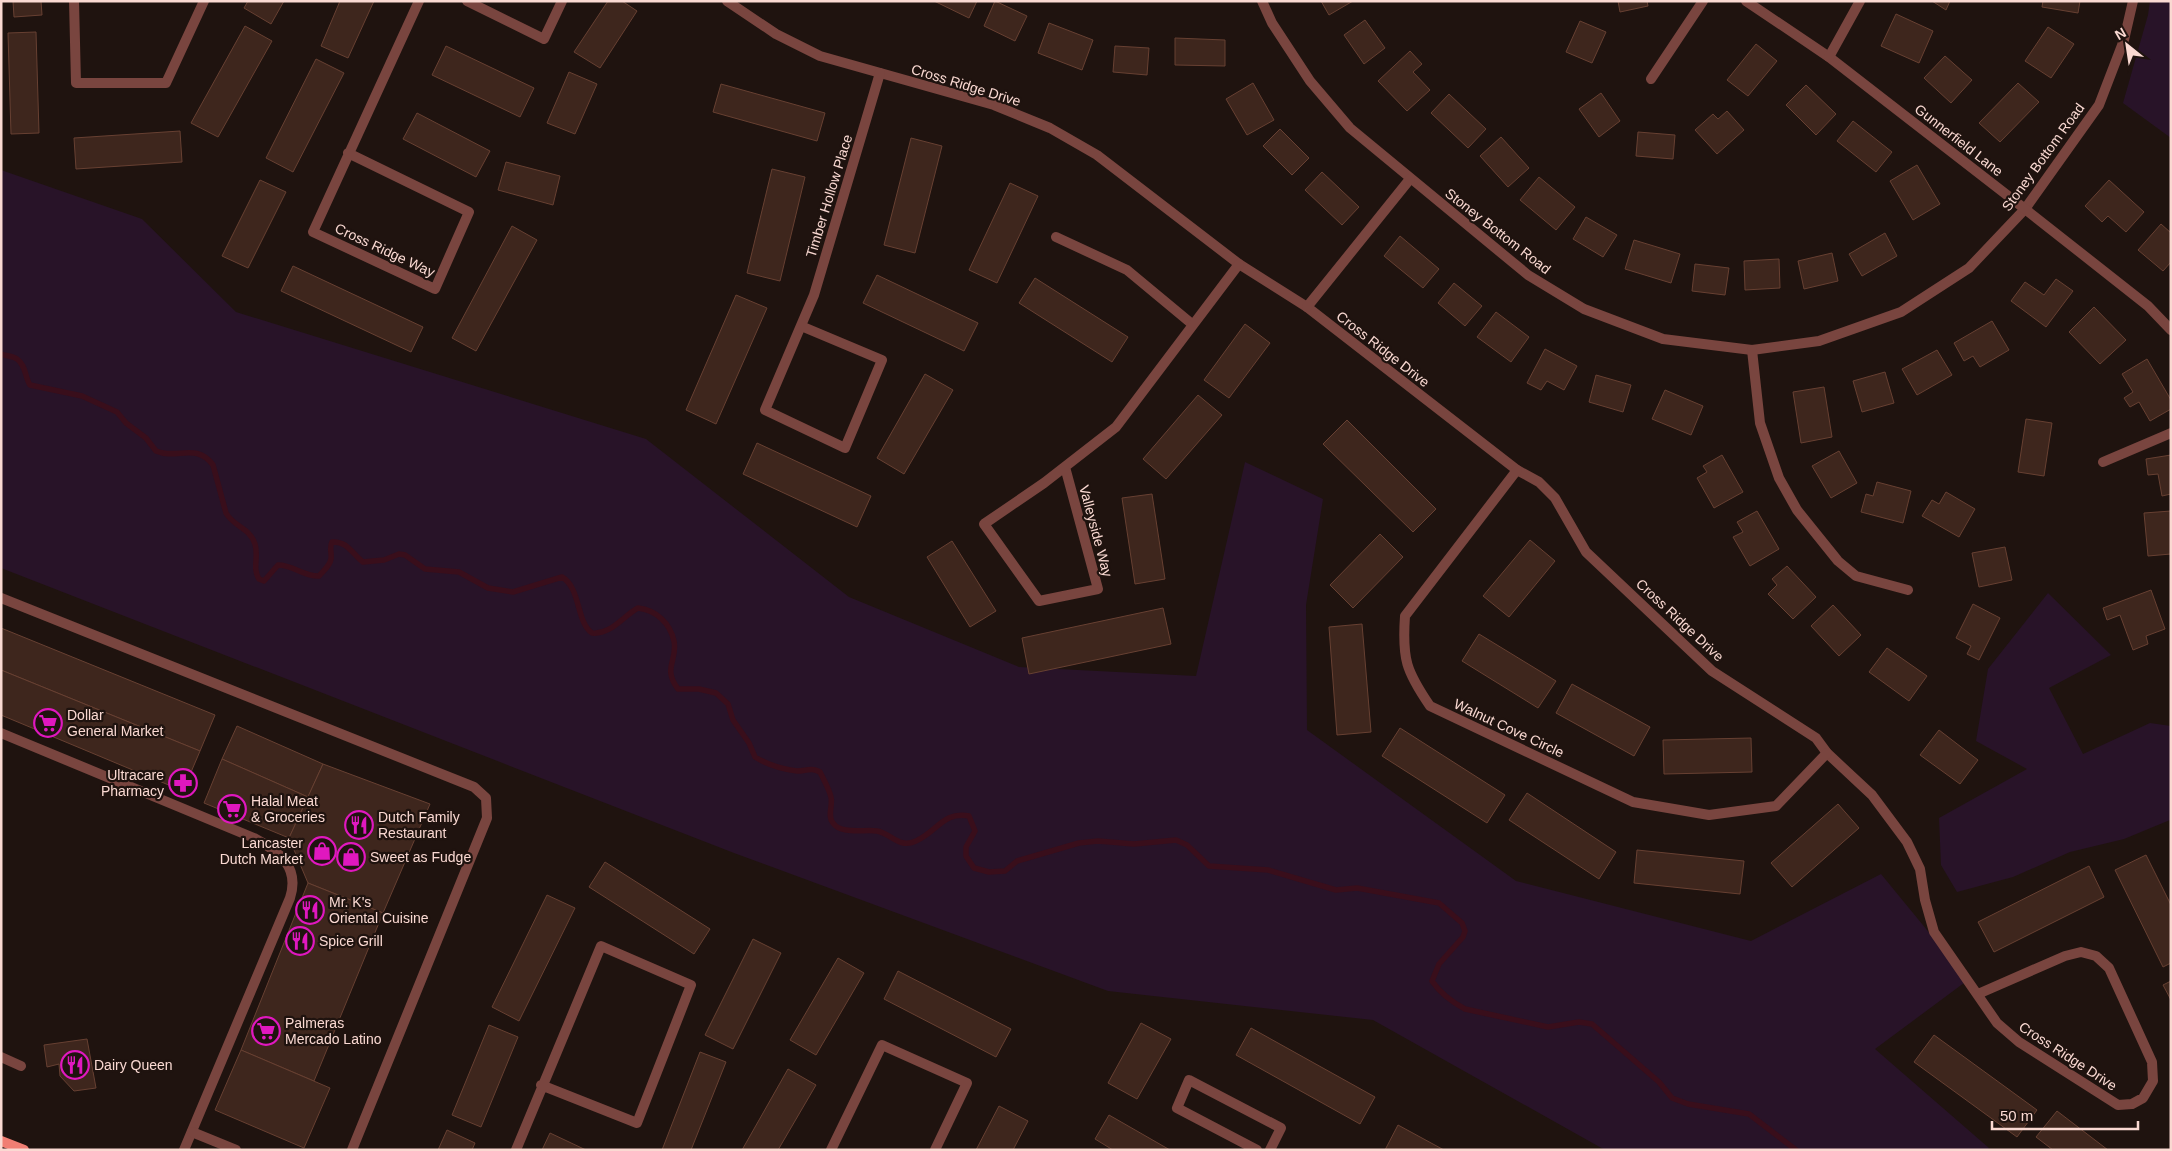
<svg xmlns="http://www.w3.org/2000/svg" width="2172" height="1151" viewBox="0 0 2172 1151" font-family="Arial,sans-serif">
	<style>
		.green { fill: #281328 }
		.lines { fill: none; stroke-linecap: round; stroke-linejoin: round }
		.stream { stroke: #390e1b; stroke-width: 5.5 }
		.building { fill: #3e261d; stroke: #674032 }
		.lane { stroke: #79453f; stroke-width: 10 }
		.street { stroke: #79453f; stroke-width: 10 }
		.secondary { stroke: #f07e73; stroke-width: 10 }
		.labels { text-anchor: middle; stroke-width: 4.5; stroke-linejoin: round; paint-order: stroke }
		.street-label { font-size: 14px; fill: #fad9d2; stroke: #1f130f }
		.poi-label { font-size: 14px; fill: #fad9d2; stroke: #1f130f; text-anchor: start }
	</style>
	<rect width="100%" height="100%" fill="#1f130f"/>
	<g class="green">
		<path d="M2150 1H2171V138L2123 103 2148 15Z"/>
		<path d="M1 170 142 219 236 312 646 439 849 597 1019 667 1196 676 1245 462 1323 499 1306 605 1307 730 1516 881 1751 941 1881 874 1968 980 1875 1049 1989 1148 1987 1150H1605L1373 1020 1108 991 734 853 1 568Z"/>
		<path d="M2048 593 2111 655 2049 688 2083 754 2150 723 2171 726V822L2170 820 2124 839 2070 852 2013 877 1957 892 1941 865 1939 818 2027 769 1976 741 1988 669Z"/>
	</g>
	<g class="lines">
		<path class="stream" d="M1 354C6 356 13 356 17 359 26 365 25 378 30 385L82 396 117 412 126 423 146 438 156 451C177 460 196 442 213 465L226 513C234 527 250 528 255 544 259 557 252 568 259 579L264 581 278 565C293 565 305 577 319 576 323 571 330 566 331 559 332 553 329 548 332 542 348 541 352 554 363 562L384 560 399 554 405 555 425 569 459 572 488 588 513 592 562 577C581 588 576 622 592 633 611 635 623 616 638 608 656 610 670 623 674 641 678 660 662 668 678 689H699L716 693 728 704 733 720 749 743 755 757C768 765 781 769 797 771 806 771 811 767 820 772 824 780 829 789 831 797 833 806 827 816 833 823 841 835 865 829 877 831 892 834 899 849 916 841 937 832 943 811 969 816L975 831 966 847V856L974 868 989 872 1005 871 1017 861 1079 843 1098 841 1134 844 1176 840 1187 845 1209 866 1268 870 1336 890 1357 888 1439 903 1462 923 1465 931 1463 937 1439 964 1432 981C1440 993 1452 1002 1465 1009L1548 1027 1579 1022 1592 1024 1659 1082 1672 1098 1688 1104 1749 1114 1796 1150"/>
	</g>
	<g class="building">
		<path d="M13 1H41L42 15 14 17Z"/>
		<path d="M248 1H284L271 24 244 8Z"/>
		<path d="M340 1H374L348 58 321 46Z"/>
		<path d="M608 1H622L637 11 600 68 574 52Z"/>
		<path d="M934 1H977L969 18Z"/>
		<path d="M995 1 1027 16 1015 41 984 26Z"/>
		<path d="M1321 1H1353L1329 15Z"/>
		<path d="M1618 1H1647L1648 6 1620 12Z"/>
		<path d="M1932 1H1950L1946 10Z"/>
		<path d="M2043 1H2080L2078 13 2042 7Z"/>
		<path d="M1896 14 1933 31 1919 63 1881 46Z"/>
		<path d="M1365 20 1385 48 1364 64 1344 35Z"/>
		<path d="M1580 21 1606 32 1592 63 1566 52Z"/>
		<path d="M1049 23 1093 40 1082 70 1038 53Z"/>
		<path d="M245 26 272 41 218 137 191 123Z"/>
		<path d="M2048 27 2074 44 2051 78 2025 61Z"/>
		<path d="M36 32 39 133 11 134 8 33Z"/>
		<path d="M1175 38 1225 40V66L1175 65Z"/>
		<path d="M1756 44 1777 61 1748 96 1727 80Z"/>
		<path d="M446 46 534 88 520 117 432 75Z"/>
		<path d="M1115 46 1149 48 1147 75 1113 72Z"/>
		<path d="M1410 51 1422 64 1413 72 1430 90 1407 111 1378 81Z"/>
		<path d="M1945 56 1972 80 1951 103 1924 78Z"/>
		<path d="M316 59 344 73 293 172 266 158Z"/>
		<path d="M569 72 597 84 575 134 547 123Z"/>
		<path d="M1253 83 1274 120 1247 135 1226 99Z"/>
		<path d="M2018 83 2039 102 2000 142 1979 123Z"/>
		<path d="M721 84 825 113 817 141 713 112Z"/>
		<path d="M1806 85 1836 114 1816 135 1786 105Z"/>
		<path d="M1601 93 1620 121 1599 137 1579 109Z"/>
		<path d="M1449 94 1486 129 1468 148 1431 113Z"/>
		<path d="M1727 111 1744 130 1717 154 1695 130 1713 114 1718 119Z"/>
		<path d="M417 113 490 151 476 177 403 139Z"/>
		<path d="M1853 121 1892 152 1876 172 1837 141Z"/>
		<path d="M1280 129 1309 158 1292 175 1263 146Z"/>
		<path d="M180 131 182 162 76 169 74 138Z"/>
		<path d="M1638 132 1675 135 1673 159 1636 156Z"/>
		<path d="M1501 137 1529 168 1508 187 1480 156Z"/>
		<path d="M911 138 942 146 915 253 884 245Z"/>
		<path d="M506 162 560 176 553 205 498 190Z"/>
		<path d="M1917 165 1940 204 1913 220 1890 181Z"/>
		<path d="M772 169 805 177 780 281 747 273Z"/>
		<path d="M1322 172 1359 207 1342 225 1305 190Z"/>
		<path d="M1539 177 1575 207 1556 230 1520 200Z"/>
		<path d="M260 180 286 192 248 268 222 256Z"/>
		<path d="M2109 180 2144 212 2126 232 2108 216 2102 222 2085 206Z"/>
		<path d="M1010 183 1038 196 997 283 969 270Z"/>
		<path d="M1586 217 1617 235 1603 257 1573 239Z"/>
		<path d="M2161 224 2171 233V262L2163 271 2138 250Z"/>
		<path d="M512 226 537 240 476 351 452 338Z"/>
		<path d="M1885 233 1897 256 1862 276 1849 254Z"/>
		<path d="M1400 236 1439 269 1423 288 1384 256Z"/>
		<path d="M1634 240 1680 254 1671 283 1625 269Z"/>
		<path d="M1832 253 1838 281 1804 289 1798 261Z"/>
		<path d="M1779 259 1780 288 1745 290 1744 261Z"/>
		<path d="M1695 264 1729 268 1725 295 1692 291Z"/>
		<path d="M293 266 423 327 411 352 281 291Z"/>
		<path d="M877 275 978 323 964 351 863 303Z"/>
		<path d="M1035 278 1128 337 1112 362 1019 303Z"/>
		<path d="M2056 279 2073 291 2046 327 2011 301 2025 282 2044 295Z"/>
		<path d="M1454 283 1482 306 1465 326 1438 303Z"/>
		<path d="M736 295 767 308 716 424 686 410Z"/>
		<path d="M2094 307 2126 340 2100 364 2069 332Z"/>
		<path d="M1496 312 1529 337 1511 362 1477 337Z"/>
		<path d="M1992 321 2009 350 1980 367 1973 356 1964 361 1954 343Z"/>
		<path d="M1245 324 1270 343 1229 398 1204 380Z"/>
		<path d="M1545 349 1577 366 1564 390 1547 381 1541 390 1527 383Z"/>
		<path d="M1937 350 1952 375 1917 395 1902 369Z"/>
		<path d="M2147 359 2171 400V409L2150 421 2139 402 2130 407 2124 398 2133 392 2122 374Z"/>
		<path d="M1885 372 1894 403 1862 412 1853 381Z"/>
		<path d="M925 374 953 390 904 474 877 458Z"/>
		<path d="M1596 375 1631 385 1623 412 1589 402Z"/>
		<path d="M1824 387 1832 437 1801 443 1793 392Z"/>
		<path d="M1665 390 1703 406 1691 435 1652 419Z"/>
		<path d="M1198 395 1222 415 1166 479 1143 459Z"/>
		<path d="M2026 419 2052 423 2044 476 2018 472Z"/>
		<path d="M1347 420 1436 509 1413 532 1323 444Z"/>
		<path d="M757 443 871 496 857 527 743 474Z"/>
		<path d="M1839 451 1857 483 1831 498 1812 466Z"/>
		<path d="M1722 455 1743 492 1714 508 1697 478 1707 472 1703 466Z"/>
		<path d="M2171 455V494L2162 496 2158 474 2148 475 2146 459Z"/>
		<path d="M1877 482 1911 491 1903 523 1861 512 1866 494 1873 496Z"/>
		<path d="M1946 492 1975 509 1959 537 1922 516 1932 500 1939 504Z"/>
		<path d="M1152 494 1165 579 1135 584 1122 498Z"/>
		<path d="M1757 511 1779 549 1750 566 1733 537 1743 532 1737 522Z"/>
		<path d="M2171 511V554L2148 556 2144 513Z"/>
		<path d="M1380 534 1403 557 1353 608 1330 585Z"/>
		<path d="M1530 540 1555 561 1509 617 1483 596Z"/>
		<path d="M952 541 996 611 970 627 927 557Z"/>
		<path d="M2005 547 2012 580 1979 587 1972 553Z"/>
		<path d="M1787 566 1816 597 1793 619 1768 594 1777 585 1772 579Z"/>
		<path d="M2151 590 2165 629 2146 636 2148 644 2133 650 2120 615 2107 620 2103 608Z"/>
		<path d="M1973 604 2000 618 1979 660 1967 654 1971 646 1956 638Z"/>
		<path d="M1833 605 1861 635 1839 656 1811 626Z"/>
		<path d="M1163 608 1171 644 1029 674 1022 638Z"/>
		<path d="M1362 624 1371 732 1337 735 1329 627Z"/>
		<path d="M1 628 215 715 200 751 1 670Z"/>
		<path d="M1479 634 1556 681 1538 708 1462 661Z"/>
		<path d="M1887 648 1927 676 1909 701 1869 672Z"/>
		<path d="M1 670 200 751 183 791 1 715Z"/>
		<path d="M1572 684 1650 727 1634 756 1556 713Z"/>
		<path d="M237 726 323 764 308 797 222 759Z"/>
		<path d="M1400 728 1505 795 1487 823 1382 756Z"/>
		<path d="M1939 730 1978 760 1960 784 1920 755Z"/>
		<path d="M1751 738 1752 772 1664 774 1663 740Z"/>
		<path d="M222 759 308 797 289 838 204 803Z"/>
		<path d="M323 764 430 804 383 913 308 883 289 838Z"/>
		<path d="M1527 793 1616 852 1599 879 1509 820Z"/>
		<path d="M1838 804 1859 828 1792 887 1771 863Z"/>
		<path d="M1637 850 1744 861 1740 894 1634 883Z"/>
		<path d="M2146 855 2171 905V963L2163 967 2115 870Z"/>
		<path d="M605 862 710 929 694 954 589 887Z"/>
		<path d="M2089 866 2104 897 1994 952 1978 922Z"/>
		<path d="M308 883 383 913 314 1081 241 1050Z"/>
		<path d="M547 895 575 908 519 1021 492 1007Z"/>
		<path d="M753 939 781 953 733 1049 705 1035Z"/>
		<path d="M838 958 864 973 816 1055 790 1040Z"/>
		<path d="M898 971 1011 1029 996 1057 884 999Z"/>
		<path d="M2171 981V1000L2163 985Z"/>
		<path d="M1141 1023 1171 1039 1137 1099 1108 1083Z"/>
		<path d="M489 1025 518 1037 481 1127 452 1115Z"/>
		<path d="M1251 1028 1375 1097 1360 1124 1236 1055Z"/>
		<path d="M1934 1035 2037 1110 2017 1137 1914 1062Z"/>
		<path d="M87 1039 96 1088 74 1091 60 1076 59 1064 47 1067 44 1045Z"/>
		<path d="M241 1050 330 1088 304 1148 215 1110Z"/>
		<path d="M700 1052 726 1062 691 1150H662Z"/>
		<path d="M788 1069 816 1085 778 1150H742Z"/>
		<path d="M999 1106 1028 1121 1013 1150H976Z"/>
		<path d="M2057 1111 2108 1150H2053L2036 1137Z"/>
		<path d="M1109 1115 1170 1150H1113L1095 1139Z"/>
		<path d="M1398 1125 1444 1150H1385Z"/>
		<path d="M447 1130 475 1143 472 1150H438Z"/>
		<path d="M550 1133 586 1150H542Z"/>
	</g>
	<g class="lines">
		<g class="lane">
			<path d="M2103 462 2171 433"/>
			<path d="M1 598 474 787 486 798 487 818 352 1150"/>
			<path d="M1 733 254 838C279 851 300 867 290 898L184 1150"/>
			<path d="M1 1057 21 1066"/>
			<path d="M192 1132 236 1150"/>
		</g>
		<g class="street">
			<path d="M74 1 76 83H166L204 1"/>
			<path d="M467 1 544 39 562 1"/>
			<path d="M727 1 776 34 820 56 994 105 1050 128 1097 155 1239 264 1307 307 1517 470 1539 482 1555 498 1586 552 1712 671 1816 738 1827 753 1872 795 1907 842 1920 869 1925 900 1934 932 1997 1023 2019 1042 2118 1105 2132 1104 2143 1098 2153 1081 2152 1062 2109 968 2096 956 2081 952 2065 956 1978 994"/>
			<path d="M1262 1 1272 23 1310 81 1350 128 1528 275 1584 309 1663 339 1752 350 1819 341 1901 312 1969 268 2025 209 2099 105 2124 40 2133 1"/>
			<path d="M1746 1 1829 57 2025 209 2148 306 2171 330"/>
			<path d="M1829 57 1860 1"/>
			<path d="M1651 79 1703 1"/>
			<path d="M348 153 469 212 435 289 313 232 419 1"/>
			<path d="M1056 237 1127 270 1192 324"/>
			<path d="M1307 307 1410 179"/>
			<path d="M801 326 882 360 845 448 765 410 814 295 880 73"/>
			<path d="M1752 350 1760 423 1779 478 1797 510 1838 561 1856 576 1908 590"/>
			<path d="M1065 467 1098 589 1039 601 984 524 1044 483 1116 427 1239 264"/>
			<path d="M1517 470 1405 616C1402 659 1406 671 1430 706L1633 802 1709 815 1776 806 1827 753"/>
			<path d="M516 1150 601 946 691 985 637 1123 541 1085"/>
			<path d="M831 1150 882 1045 967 1083 935 1150"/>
			<path d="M1257 1150 1177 1108 1189 1080 1281 1128 1270 1150"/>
		</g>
		<path class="secondary" d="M1 1141 24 1150"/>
	</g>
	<defs>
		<symbol id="supermarket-ring" viewBox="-11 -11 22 22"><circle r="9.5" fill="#1f130f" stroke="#e018bf" stroke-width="1.5"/><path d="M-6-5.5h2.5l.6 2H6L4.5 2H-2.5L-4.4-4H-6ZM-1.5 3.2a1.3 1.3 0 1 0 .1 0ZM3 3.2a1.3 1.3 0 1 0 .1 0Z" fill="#e018bf"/></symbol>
		<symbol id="pharmacy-ring" viewBox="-11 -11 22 22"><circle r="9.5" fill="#1f130f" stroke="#e018bf" stroke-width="1.5"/><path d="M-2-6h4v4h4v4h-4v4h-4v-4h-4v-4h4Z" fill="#e018bf"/></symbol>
		<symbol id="restaurant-ring" viewBox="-11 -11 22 22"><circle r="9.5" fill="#1f130f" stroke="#e018bf" stroke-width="1.5"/><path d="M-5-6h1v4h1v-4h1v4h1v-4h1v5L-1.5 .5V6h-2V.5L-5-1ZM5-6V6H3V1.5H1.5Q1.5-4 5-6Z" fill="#e018bf"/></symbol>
		<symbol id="shop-ring" viewBox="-11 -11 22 22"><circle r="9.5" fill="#1f130f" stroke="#e018bf" stroke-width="1.5"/><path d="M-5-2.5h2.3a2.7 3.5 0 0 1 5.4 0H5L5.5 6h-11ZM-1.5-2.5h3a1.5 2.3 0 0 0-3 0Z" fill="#e018bf"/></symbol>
	</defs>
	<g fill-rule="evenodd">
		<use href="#supermarket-ring" x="32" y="707" width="32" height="32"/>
		<use href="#pharmacy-ring" x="167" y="767" width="32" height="32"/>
		<use href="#supermarket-ring" x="216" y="793" width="32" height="32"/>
		<use href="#restaurant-ring" x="343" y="809" width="32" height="32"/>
		<use href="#shop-ring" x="306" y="835" width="32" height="32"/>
		<use href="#shop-ring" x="335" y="841" width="32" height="32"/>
		<use href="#restaurant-ring" x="294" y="894" width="32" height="32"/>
		<use href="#restaurant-ring" x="284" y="925" width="32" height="32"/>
		<use href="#supermarket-ring" x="250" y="1015" width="32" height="32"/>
		<use href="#restaurant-ring" x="59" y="1049" width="32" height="32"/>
	</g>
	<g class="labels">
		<g class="street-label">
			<text transform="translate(966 85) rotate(17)" y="5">Cross Ridge Drive</text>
			<text transform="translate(1959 140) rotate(38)" y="5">Gunnerfield Lane</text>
			<text transform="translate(2043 157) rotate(-54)" y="5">Stoney Bottom Road</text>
			<text transform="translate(829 196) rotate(-73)" y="5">Timber Hollow Place</text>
			<text transform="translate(1498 231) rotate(38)" y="5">Stoney Bottom Road</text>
			<text transform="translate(385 250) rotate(25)" y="5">Cross Ridge Way</text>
			<text transform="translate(1383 349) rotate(38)" y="5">Cross Ridge Drive</text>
			<text transform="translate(1096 531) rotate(75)" y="5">Valleyside Way</text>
			<text transform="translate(1680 620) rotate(43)" y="5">Cross Ridge Drive</text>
			<text transform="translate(1509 728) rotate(25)" y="5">Walnut Cove Circle</text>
			<text transform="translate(2068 1056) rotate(33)" y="5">Cross Ridge Drive</text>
		</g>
		<g class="poi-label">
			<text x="67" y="720">Dollar<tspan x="67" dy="16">General Market</tspan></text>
			<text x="164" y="780" text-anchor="end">Ultracare<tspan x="164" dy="16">Pharmacy</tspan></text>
			<text x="251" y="806">Halal Meat<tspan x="251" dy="16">&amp; Groceries</tspan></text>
			<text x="378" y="822">Dutch Family<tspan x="378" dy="16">Restaurant</tspan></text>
			<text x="303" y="848" text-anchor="end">Lancaster<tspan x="303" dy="16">Dutch Market</tspan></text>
			<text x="370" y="862">Sweet as Fudge</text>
			<text x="329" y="907">Mr. K's<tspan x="329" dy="16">Oriental Cuisine</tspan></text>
			<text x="319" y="946">Spice Grill</text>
			<text x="285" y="1028">Palmeras<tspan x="285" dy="16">Mercado Latino</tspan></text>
			<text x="94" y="1070">Dairy Queen</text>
		</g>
	</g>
	<rect width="2172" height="1151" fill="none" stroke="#fad9d2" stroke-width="5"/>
	<g transform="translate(2127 45) rotate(330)" stroke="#1f130f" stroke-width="4" paint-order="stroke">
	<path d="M0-4L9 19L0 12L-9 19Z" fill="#fad9d2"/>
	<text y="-8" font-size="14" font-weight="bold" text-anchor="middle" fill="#fad9d2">N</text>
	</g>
	<path d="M1992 1121v8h146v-8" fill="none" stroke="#fad9d2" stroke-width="2.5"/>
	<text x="2000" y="1121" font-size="15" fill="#fad9d2" stroke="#1f130f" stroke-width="4" paint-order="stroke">50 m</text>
</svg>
